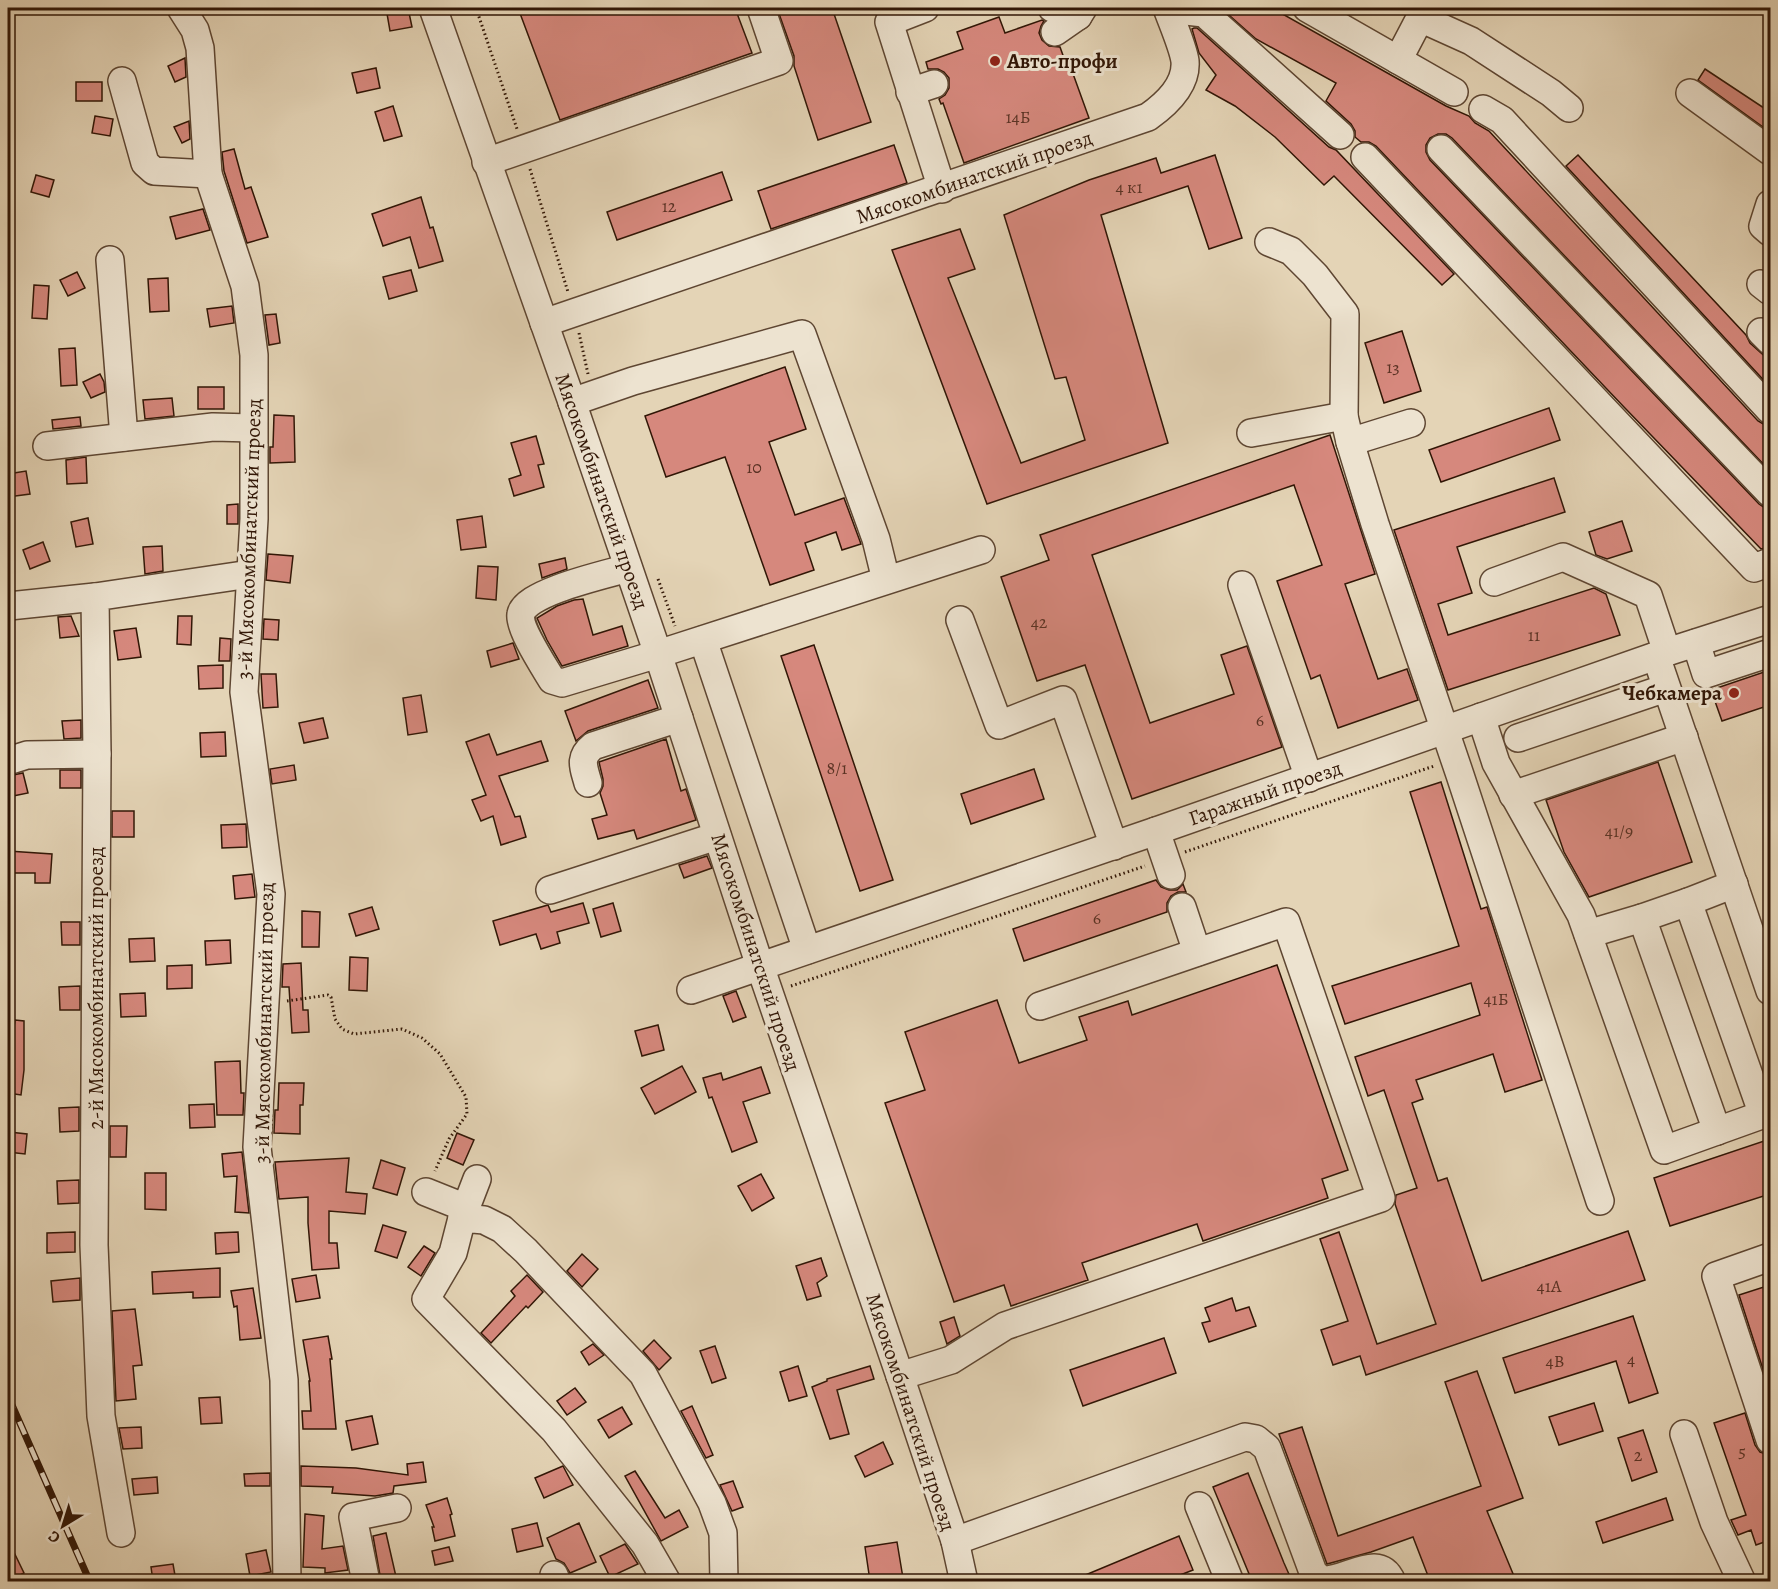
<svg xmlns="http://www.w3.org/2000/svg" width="1778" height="1589" viewBox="0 0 1778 1589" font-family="Alegreya,serif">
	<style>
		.building { fill: #d6887d; stroke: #311606; stroke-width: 1.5 }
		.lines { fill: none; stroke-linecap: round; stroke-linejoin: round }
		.minor-casing { stroke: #5e4632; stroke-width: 30 }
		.path { stroke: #311606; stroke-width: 3; stroke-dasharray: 1.5 3; stroke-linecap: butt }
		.minor { stroke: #ede3d0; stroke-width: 27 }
		.rail-casing { stroke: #311606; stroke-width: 7 }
		.rail { stroke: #ede3d0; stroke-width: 4.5; stroke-dasharray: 14; stroke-linecap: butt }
		.poi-dot { fill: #8f2418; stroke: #ede3d0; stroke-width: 2 }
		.labels { text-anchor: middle; stroke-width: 6; stroke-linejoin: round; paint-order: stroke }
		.number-label { font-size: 18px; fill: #5a3224 }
		.poi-label { font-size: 21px; font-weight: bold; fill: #311606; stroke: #ede3d0; text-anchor: start }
		.street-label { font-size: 21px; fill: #311606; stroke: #ede3d0 }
	</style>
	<rect width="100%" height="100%" fill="#e4d4b6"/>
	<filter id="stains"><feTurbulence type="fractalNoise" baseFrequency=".00333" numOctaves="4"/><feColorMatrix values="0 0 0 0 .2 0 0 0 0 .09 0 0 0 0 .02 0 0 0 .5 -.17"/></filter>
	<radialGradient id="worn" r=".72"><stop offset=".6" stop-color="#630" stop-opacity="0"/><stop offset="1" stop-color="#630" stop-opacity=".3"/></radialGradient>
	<g class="building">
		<path d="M386 8H408L412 27 390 31Z"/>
		<path d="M518 8H735L752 53 560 120Z"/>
		<path d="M777 8H832L871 122 818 140 794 66V56Z"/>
		<path d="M1221 8H1272L1446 106 1469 116 1475 123 1489 131 1758 421 1765 425H1770V471L1452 138 1446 134H1438L1430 138 1426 145V152L1430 160 1759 504 1765 508H1770V547L1761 549 1623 406 1376 146 1369 142H1361L1355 137V131L1351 124 1326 101 1336 83 1256 39Z"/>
		<path d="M999 17 1005 33 1042 20 1044 21 1041 26 1039 33 1042 40 1049 46 1060 47 1069 72 1072 71 1089 118 964 163 943 103 941 104 939 99 945 95 949 88V78L944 72 938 69H928L926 62 963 49 957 32Z"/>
		<path d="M1194 28H1197L1329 147 1336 150 1454 274 1442 285 1334 176 1324 185 1275 137 1235 106 1206 90 1216 75 1199 53 1192 29Z"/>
		<path d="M185 58 186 77 175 82 168 66Z"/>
		<path d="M376 68 380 88 357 93 352 73Z"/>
		<path d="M1705 69 1770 112V132L1698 80Z"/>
		<rect x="76" y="82" width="26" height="19"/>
		<path d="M393 106 402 136 384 141 375 112Z"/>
		<path d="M95 116 113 119 110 136 92 133Z"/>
		<path d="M189 121 190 139 182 143 174 127Z"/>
		<path d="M894 145 907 183 771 229 758 191Z"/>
		<path d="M234 149 245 189 251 187 268 237 247 243 224 171 222 152Z"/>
		<path d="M1215 155 1242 238 1209 249 1188 186 1101 215 1168 443 987 504 892 250 960 229 975 269 948 278 1021 463 1085 440 1066 377 1055 379 1004 215 1089 180 1156 158 1161 173Z"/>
		<path d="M1578 155 1746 335 1750 343 1770 361V387L1566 166Z"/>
		<path d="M722 172 732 200 617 240 607 212Z"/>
		<path d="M36 175 54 180 49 197 31 192Z"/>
		<path d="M421 197 430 228 433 227 443 261 419 268 410 237 383 246 372 214Z"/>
		<path d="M203 209 210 230 176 239 170 217Z"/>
		<path d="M411 270 417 291 389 299 383 277Z"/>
		<path d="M77 272 85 288 68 296 60 280Z"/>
		<path d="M168 278 169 311 150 312 148 279Z"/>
		<path d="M34 285 49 286 47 319 32 318Z"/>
		<path d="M232 306 234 323 210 327 207 309Z"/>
		<path d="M276 314 280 343 269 345 265 315Z"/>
		<path d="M1402 331 1421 391 1384 403 1365 343Z"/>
		<path d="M75 348 77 385 61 386 59 349Z"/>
		<path d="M785 367 806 429 769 442 795 515 844 498 861 544 842 550 836 532 805 543 814 570 770 585 725 457 666 477 645 416Z"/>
		<path d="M100 374 104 382 105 392 91 398 83 382Z"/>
		<rect x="198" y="387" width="26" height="22"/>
		<path d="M172 398 174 416 145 419 143 400Z"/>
		<path d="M1549 408 1560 440 1441 482 1429 450Z"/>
		<path d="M274 415 294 416 295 462 270 463V447H273Z"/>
		<path d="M80 417 81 426 53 429 52 420Z"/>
		<path d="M1330 435 1375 574 1345 584 1378 679 1407 669 1418 700 1338 728 1320 675 1311 679 1277 581 1322 565 1294 485 1092 555 1150 723 1234 694 1221 655 1247 646 1282 747 1132 799 1085 665 1037 681 1001 577 1049 560 1040 535Z"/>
		<path d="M536 436 544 464 538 465 544 487 514 496 509 479 521 475 511 443Z"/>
		<path d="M86 457 87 483 67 484 66 460Z"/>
		<path d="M26 471 30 494 8 497V474Z"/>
		<path d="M1554 478 1565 512 1457 547 1472 593 1438 604 1448 635 1594 588 1606 594 1620 635 1448 690 1394 530Z"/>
		<path d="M238 504V524H227V505Z"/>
		<path d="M482 516 486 547 461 550 457 520Z"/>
		<path d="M88 518 93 544 76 547 71 522Z"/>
		<path d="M1622 521 1632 551 1607 559 1596 555 1589 532Z"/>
		<path d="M43 542 50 561 30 569 23 550Z"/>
		<path d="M162 546 163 571 145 574 143 547Z"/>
		<path d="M268 554 293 556 290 583 266 580Z"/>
		<path d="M565 558 567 569 542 578 539 564Z"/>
		<path d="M478 566 498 567 496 600 476 598Z"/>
		<path d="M583 599 593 635 622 626 628 646 562 666 547 640 537 618 557 606 574 600Z"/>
		<path d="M71 616 79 636 60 638 58 617Z"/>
		<path d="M178 616H192L191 645 177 644Z"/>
		<path d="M264 619 279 620 278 640 263 639Z"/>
		<path d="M136 628 141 657 118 660 114 631Z"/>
		<path d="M220 638 231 639 230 661H219Z"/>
		<path d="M513 643 519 659 491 667 487 651Z"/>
		<path d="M814 645 893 880 860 891 781 656Z"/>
		<path d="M223 665V688L199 689 198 666Z"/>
		<path d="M1770 670V705L1722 721 1711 690Z"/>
		<path d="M261 674H276L278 707 263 708Z"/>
		<path d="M648 680 658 708 588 731 576 741 565 711Z"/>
		<path d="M421 695 427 732 408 735 403 698Z"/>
		<path d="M323 718 328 738 304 743 299 723Z"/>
		<path d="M81 720V738L64 739 62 721Z"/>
		<path d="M225 732 226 756 201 757 200 733Z"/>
		<path d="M489 734 497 755 541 741 548 761 499 776 515 817 520 816 526 837 501 845 493 816 481 821 472 800 486 795 466 742Z"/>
		<path d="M666 739 681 791 686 789 696 820 637 839 634 830 598 839 592 819 607 815 600 793 603 786V779L599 762Z"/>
		<path d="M1658 762 1692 862 1589 897 1564 852 1546 800Z"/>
		<path d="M294 765 296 780 272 784 270 769Z"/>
		<path d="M1034 769 1044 799 971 824 961 794Z"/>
		<rect x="60" y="770" width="21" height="18"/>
		<path d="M23 773 28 793 8 797V776Z"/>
		<path d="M1441 782 1481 909 1487 907 1542 1080 1505 1092 1493 1054 1416 1080 1423 1099 1412 1103 1438 1181 1447 1178 1482 1281 1628 1231 1645 1280 1366 1375 1360 1356 1333 1365 1321 1330 1348 1321 1320 1239 1339 1232 1377 1344 1436 1324 1395 1204 1396 1195 1417 1188 1384 1090 1368 1096 1355 1057 1480 1015 1471 983 1345 1024 1332 986 1459 946 1410 792Z"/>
		<rect x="112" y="811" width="22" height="26"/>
		<path d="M246 824 247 847 222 848 221 825Z"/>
		<path d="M8 851 52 854 50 883H35V873H8Z"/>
		<path d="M707 856 712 868 684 878 679 865Z"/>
		<path d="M252 874 255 897 235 899 233 876Z"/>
		<path d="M1156 880 1161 887 1169 890H1177L1183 884 1186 892H1178L1171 896 1167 903V912L1024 961 1013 929Z"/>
		<path d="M583 903 589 923 557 932 560 943 541 949 536 934 500 945 493 921 548 905 551 912Z"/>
		<path d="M613 903 621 931 601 937 593 909Z"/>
		<path d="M372 907 379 929 356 936 349 914Z"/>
		<path d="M302 911 320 912 319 947H302Z"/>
		<path d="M61 922H80V945H62Z"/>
		<path d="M154 938 155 961 130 962 129 939Z"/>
		<path d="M230 940 231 963 206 965 205 941Z"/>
		<path d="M350 957 368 958 367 991 349 990Z"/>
		<path d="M301 963 303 1010H308L309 1032 292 1033 289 987H282L283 964Z"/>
		<path d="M192 965V988L167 989V966Z"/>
		<path d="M1277 965 1348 1170 1322 1179 1328 1198 1203 1241 1197 1224 1082 1263 1088 1280 1011 1306 1004 1285 954 1302 885 1103 925 1090 905 1032 997 1000 1019 1063 1087 1040 1079 1017 1128 1001 1132 1015Z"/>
		<path d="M80 986V1010H60L59 987Z"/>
		<path d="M736 991 746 1017 733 1022 723 996Z"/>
		<path d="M145 993 146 1016 121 1017 120 994Z"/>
		<path d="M15 1020 24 1021V1070L21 1095 8 1093 10 1054H8V1034H13Z"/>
		<path d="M658 1025 664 1050 642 1056 635 1031Z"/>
		<path d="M240 1061 241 1093H244L243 1115H217L215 1062Z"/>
		<path d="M682 1066 696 1092 655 1114 641 1088Z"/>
		<path d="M761 1067 770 1093 743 1102 757 1142 732 1152 712 1097 709 1098 703 1078 721 1073 723 1080Z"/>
		<path d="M279 1083H304L303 1105H300V1134L274 1133 275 1110H278Z"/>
		<path d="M214 1104 215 1127 190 1128 189 1105Z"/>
		<path d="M79 1107V1131L60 1132 59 1108Z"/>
		<path d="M110 1126H127L126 1157H110Z"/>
		<path d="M9 1132 27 1134 25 1154 8 1152Z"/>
		<path d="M457 1133 474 1140 463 1165 447 1158Z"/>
		<path d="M1770 1139V1194L1670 1226 1654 1178Z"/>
		<path d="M242 1152 249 1213 235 1212 237 1176 224 1177 222 1154Z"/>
		<path d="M349 1158 346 1192 367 1194 365 1214 329 1211V1243H337L339 1268 312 1270 308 1223V1197L279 1199 275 1162Z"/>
		<path d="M381 1160 405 1168 397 1195 373 1188Z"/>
		<path d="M145 1173H166V1210L145 1209Z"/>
		<path d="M761 1174 774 1198 752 1211 738 1186Z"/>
		<path d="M79 1180V1203L58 1204 57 1181Z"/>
		<path d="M383 1225 406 1232 397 1258 375 1251Z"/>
		<path d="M75 1232V1252L47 1253V1233Z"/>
		<path d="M238 1232 239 1252 216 1254 215 1233Z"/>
		<path d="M424 1246 435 1253 421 1276 408 1267Z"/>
		<path d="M582 1254 598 1269 582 1287 567 1271Z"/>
		<path d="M821 1258 827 1276 817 1283 821 1296 807 1300 796 1266Z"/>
		<path d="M220 1268V1297L193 1298V1292L153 1294 152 1272Z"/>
		<path d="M316 1275 320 1298 296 1302 292 1279Z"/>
		<path d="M527 1275 543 1292 528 1308 526 1306 491 1343 481 1333 515 1296 511 1291Z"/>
		<path d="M80 1278V1300L53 1302 51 1281Z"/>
		<path d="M1770 1285V1391L1739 1295Z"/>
		<path d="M253 1288 261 1338 240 1340 237 1306 234 1307 231 1291Z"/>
		<path d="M1232 1298 1236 1311 1249 1307 1256 1326 1209 1342 1202 1323 1210 1321 1205 1308Z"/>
		<path d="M135 1309 142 1365 133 1366 136 1399 116 1401 112 1311Z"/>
		<path d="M1633 1316 1658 1393 1629 1403 1616 1361 1515 1393 1503 1358Z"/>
		<path d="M954 1317 960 1336 947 1344 940 1322Z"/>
		<path d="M328 1336 332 1359H330L336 1429H303L302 1411H311L309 1381H310L303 1340Z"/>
		<path d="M1164 1338 1176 1373 1083 1406 1070 1370Z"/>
		<path d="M654 1340 671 1358 659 1370 643 1351Z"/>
		<path d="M593 1344 604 1355 589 1365 581 1352Z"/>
		<path d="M715 1346 726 1378 712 1383 700 1351Z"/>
		<path d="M798 1366 807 1396 789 1401 780 1372Z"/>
		<path d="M870 1366 874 1379 837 1390 849 1434 830 1439 812 1387 827 1381V1379Z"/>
		<path d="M1477 1371 1523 1498 1487 1511 1516 1581H1430L1413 1537 1371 1552 1327 1564 1279 1434 1302 1427 1338 1536 1481 1486 1445 1382Z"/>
		<path d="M575 1388 586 1402 567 1415 557 1401Z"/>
		<path d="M220 1397 222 1423 201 1424 199 1398Z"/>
		<path d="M1594 1403 1603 1431 1559 1445 1549 1417Z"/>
		<path d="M692 1406 713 1455 706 1458 681 1411Z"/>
		<path d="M622 1407 632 1424 609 1438 598 1420Z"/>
		<path d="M1745 1413 1755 1445 1760 1452 1770 1455V1464H1766L1770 1479V1540L1756 1545 1751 1530 1738 1535 1731 1520 1746 1515 1714 1423Z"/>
		<path d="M372 1416 378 1444 352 1450 346 1421Z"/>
		<path d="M141 1427 142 1448 123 1449 119 1428Z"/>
		<path d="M1643 1430 1657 1472 1632 1481 1618 1438Z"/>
		<path d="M883 1442 893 1464 865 1477 855 1456Z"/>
		<path d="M423 1462 426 1482 394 1486 393 1493 375 1496 332 1493 333 1487 301 1486V1466L356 1468 408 1475 407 1464Z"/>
		<path d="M563 1466 573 1485 544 1498 535 1478Z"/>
		<path d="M635 1471 665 1518 679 1510 688 1527 661 1541 625 1476Z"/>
		<path d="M270 1473V1486H245L244 1474Z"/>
		<path d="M1248 1473 1284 1563 1292 1581H1252L1213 1487Z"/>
		<path d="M157 1477 158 1493 134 1495 132 1479Z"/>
		<path d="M733 1481 743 1507 732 1511 720 1485Z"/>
		<path d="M447 1498 452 1514 450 1515 455 1536 435 1541 432 1527H434L426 1505Z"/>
		<path d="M1666 1498 1673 1520 1603 1543 1596 1522Z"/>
		<path d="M305 1514 324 1516 322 1549 343 1546 348 1570 325 1573V1568L303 1567Z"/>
		<path d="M537 1523 543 1546 517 1552 512 1529Z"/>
		<path d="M579 1523 596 1562 570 1573 564 1563 556 1559 547 1538Z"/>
		<path d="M386 1533 397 1581H381L373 1536Z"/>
		<path d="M1179 1536 1193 1570 1165 1581H1071Z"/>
		<path d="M8 1540 24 1573 8 1581Z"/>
		<path d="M897 1542 903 1578 870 1581 865 1547Z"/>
		<path d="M625 1544 638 1564 610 1577 600 1556Z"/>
		<path d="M449 1547 453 1561 435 1565 432 1551Z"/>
		<path d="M266 1550 271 1572 250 1576 246 1554Z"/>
		<path d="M173 1564 176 1581H153L151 1567Z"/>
	</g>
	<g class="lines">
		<defs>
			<g id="minor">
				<path d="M181 8 195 30 200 48 208 174 245 286 254 355V519L244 692 271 894 257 1147 284 1380 287 1582"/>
				<path d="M433 8 572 402 658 654 760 966 900 1376 955 1541 964 1582"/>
				<path d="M925 8 889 22 942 189"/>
				<path d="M1052 8 1078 16"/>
				<path d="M1307 8 1454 92"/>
				<path d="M1168 9 1204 13 1340 135"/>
				<path d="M1055 32 1078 16 1083 8"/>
				<path d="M1398 60 1420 18 1471 41 1551 93 1569 108"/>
				<path d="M122 81 145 163 154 171 208 174"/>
				<path d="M910 92 934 84"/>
				<path d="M1690 93 1770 151"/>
				<path d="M1483 109 1502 120 1770 410"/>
				<path d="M1441 149 1770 493"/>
				<path d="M1365 157 1754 568 1770 562"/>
				<path d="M486 162 779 61 761 8"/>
				<path d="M1770 204 1763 226 1770 232"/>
				<path d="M1269 242 1291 251 1315 275 1345 314 1344 416 1350 442 1375 524 1460 775 1600 1201"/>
				<path d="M110 260 124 437"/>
				<path d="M1761 284 1770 291"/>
				<path d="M544 323 1148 117C1165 105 1187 85 1185 61 1183 47 1172 22 1167 8"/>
				<path d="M1761 332 1770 341"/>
				<path d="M572 402 633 381 802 334 876 539 886 580"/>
				<path d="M1251 433 1344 416"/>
				<path d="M1350 442 1411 423"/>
				<path d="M47 446 213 427 253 428"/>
				<path d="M628 568C608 574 525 592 521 614 518 627 545 668 552 680L562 683 658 654 981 550"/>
				<path d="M1494 582 1563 557 1648 595 1667 652"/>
				<path d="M1242 585 1309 778"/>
				<path d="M9 606 95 597"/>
				<path d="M960 620 999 725 1063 700 1114 846"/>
				<path d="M703 640 807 950"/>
				<path d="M1696 643 1706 674 1770 653"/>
				<path d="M1656 656 1770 991"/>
				<path d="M1481 717 1496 763 1581 915 1664 1150 1770 1112"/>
				<path d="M1518 738 1666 688"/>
				<path d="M8 761 27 755 97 754"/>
				<path d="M588 783C584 768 578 758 593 746L679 718"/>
				<path d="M1513 795 1684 737"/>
				<path d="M1156 831 1171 875"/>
				<path d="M550 890 717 836"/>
				<path d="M1688 902 1734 884"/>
				<path d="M1182 907 1197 952"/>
				<path d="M1588 934 1642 918"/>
				<path d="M691 990 1156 831 1667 652 1770 619"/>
				<path d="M1717 1131 1642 918 1688 902 1763 1115"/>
				<path d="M426 1192 466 1208"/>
				<path d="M462 1218 477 1179"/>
				<path d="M1770 1257 1716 1276 1770 1440"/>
				<path d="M900 1376 951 1360 1005 1326 1381 1198 1286 922 1040 1006"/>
				<path d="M1684 1434 1714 1522 1742 1582"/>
				<path d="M1199 1506 1230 1582"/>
				<path d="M121 1533 101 1416 94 1245 97 754 95 597 250 574"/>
				<path d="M955 1541 1245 1437 1256 1439 1267 1448 1313 1572 1321 1580C1345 1583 1379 1550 1392 1582"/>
				<path d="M554 1575 557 1582"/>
				<path d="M366 1582 353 1517 397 1508"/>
				<path d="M667 1582 645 1544 554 1430 426 1299 453 1253 462 1218 484 1220 502 1229 526 1251 643 1374 712 1503 723 1533 724 1582"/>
			</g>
		</defs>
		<use href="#minor" class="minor-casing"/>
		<g class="path">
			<path d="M476 8 517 129"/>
			<path d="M530 169 568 292"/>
			<path d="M579 333 588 374"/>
			<path d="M658 579 675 626"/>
			<path d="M1185 852 1434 766"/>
			<path d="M791 986 1145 866"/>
			<path d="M287 1001 328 995 331 997 335 1019 342 1029 354 1034 402 1029 422 1038 440 1054 466 1097 467 1114 449 1139 435 1171"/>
		</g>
		<use href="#minor" class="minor"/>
		<defs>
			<path id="rail" d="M8 1396 90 1582"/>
		</defs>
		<use href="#rail" class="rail-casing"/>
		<use href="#rail" class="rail"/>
	</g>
	<g class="poi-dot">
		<circle cx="995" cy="61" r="6"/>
		<circle cx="1734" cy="693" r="6"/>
	</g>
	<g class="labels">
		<g class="number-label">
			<text x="1018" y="123">14Б</text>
			<text x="1129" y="193">4 к1</text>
			<text x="669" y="212">12</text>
			<text x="1393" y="373">13</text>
			<text x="754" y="473">10</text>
			<text x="1039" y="628">42</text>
			<text x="1534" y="641">11</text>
			<text x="1260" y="726">6</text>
			<text x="837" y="774">8/1</text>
			<text x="1619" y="837">41/9</text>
			<text x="1097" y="924">6</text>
			<text x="1496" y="1005">41Б</text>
			<text x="1549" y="1292">41А</text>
			<text x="1631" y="1365">4</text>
			<text x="1555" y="1367">4В</text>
			<text x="1742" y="1457">5</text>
			<text x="1638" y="1461">2</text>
		</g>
		<g class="poi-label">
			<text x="1007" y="68">Авто-профи</text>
			<text x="1722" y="700" text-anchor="end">Чебкамера</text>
		</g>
		<g class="street-label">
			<text transform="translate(974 177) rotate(-19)" y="7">Мясокомбинатский проезд</text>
			<text transform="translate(602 491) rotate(71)" y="7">Мясокомбинатский проезд</text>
			<text transform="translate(249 539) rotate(-88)" y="7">3-й Мясокомбинатский проезд</text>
			<text transform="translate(1265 793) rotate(-19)" y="7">Гаражный проезд</text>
			<text transform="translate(756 952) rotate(72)" y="7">Мясокомбинатский проезд</text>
			<text transform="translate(96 988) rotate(-90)" y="7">2-й Мясокомбинатский проезд</text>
			<text transform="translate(264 1023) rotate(-89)" y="7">3-й Мясокомбинатский проезд</text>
			<text transform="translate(911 1412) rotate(72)" y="7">Мясокомбинатский проезд</text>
		</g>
	</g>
	<rect width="1778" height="1589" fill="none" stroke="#e4d4b6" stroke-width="30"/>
	<rect x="9" y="9" width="1760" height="1571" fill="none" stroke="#311606" stroke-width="3"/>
	<rect x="15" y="15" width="1748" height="1559" fill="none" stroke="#311606" stroke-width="1.5"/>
	<g transform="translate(63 1526) rotate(218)" stroke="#ede3d0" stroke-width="4.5" paint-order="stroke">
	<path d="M0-4.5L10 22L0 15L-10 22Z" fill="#311606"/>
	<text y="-9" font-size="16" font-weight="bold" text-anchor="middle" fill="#311606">С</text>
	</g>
	<rect width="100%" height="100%" filter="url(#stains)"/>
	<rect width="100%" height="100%" fill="url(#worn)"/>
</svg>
